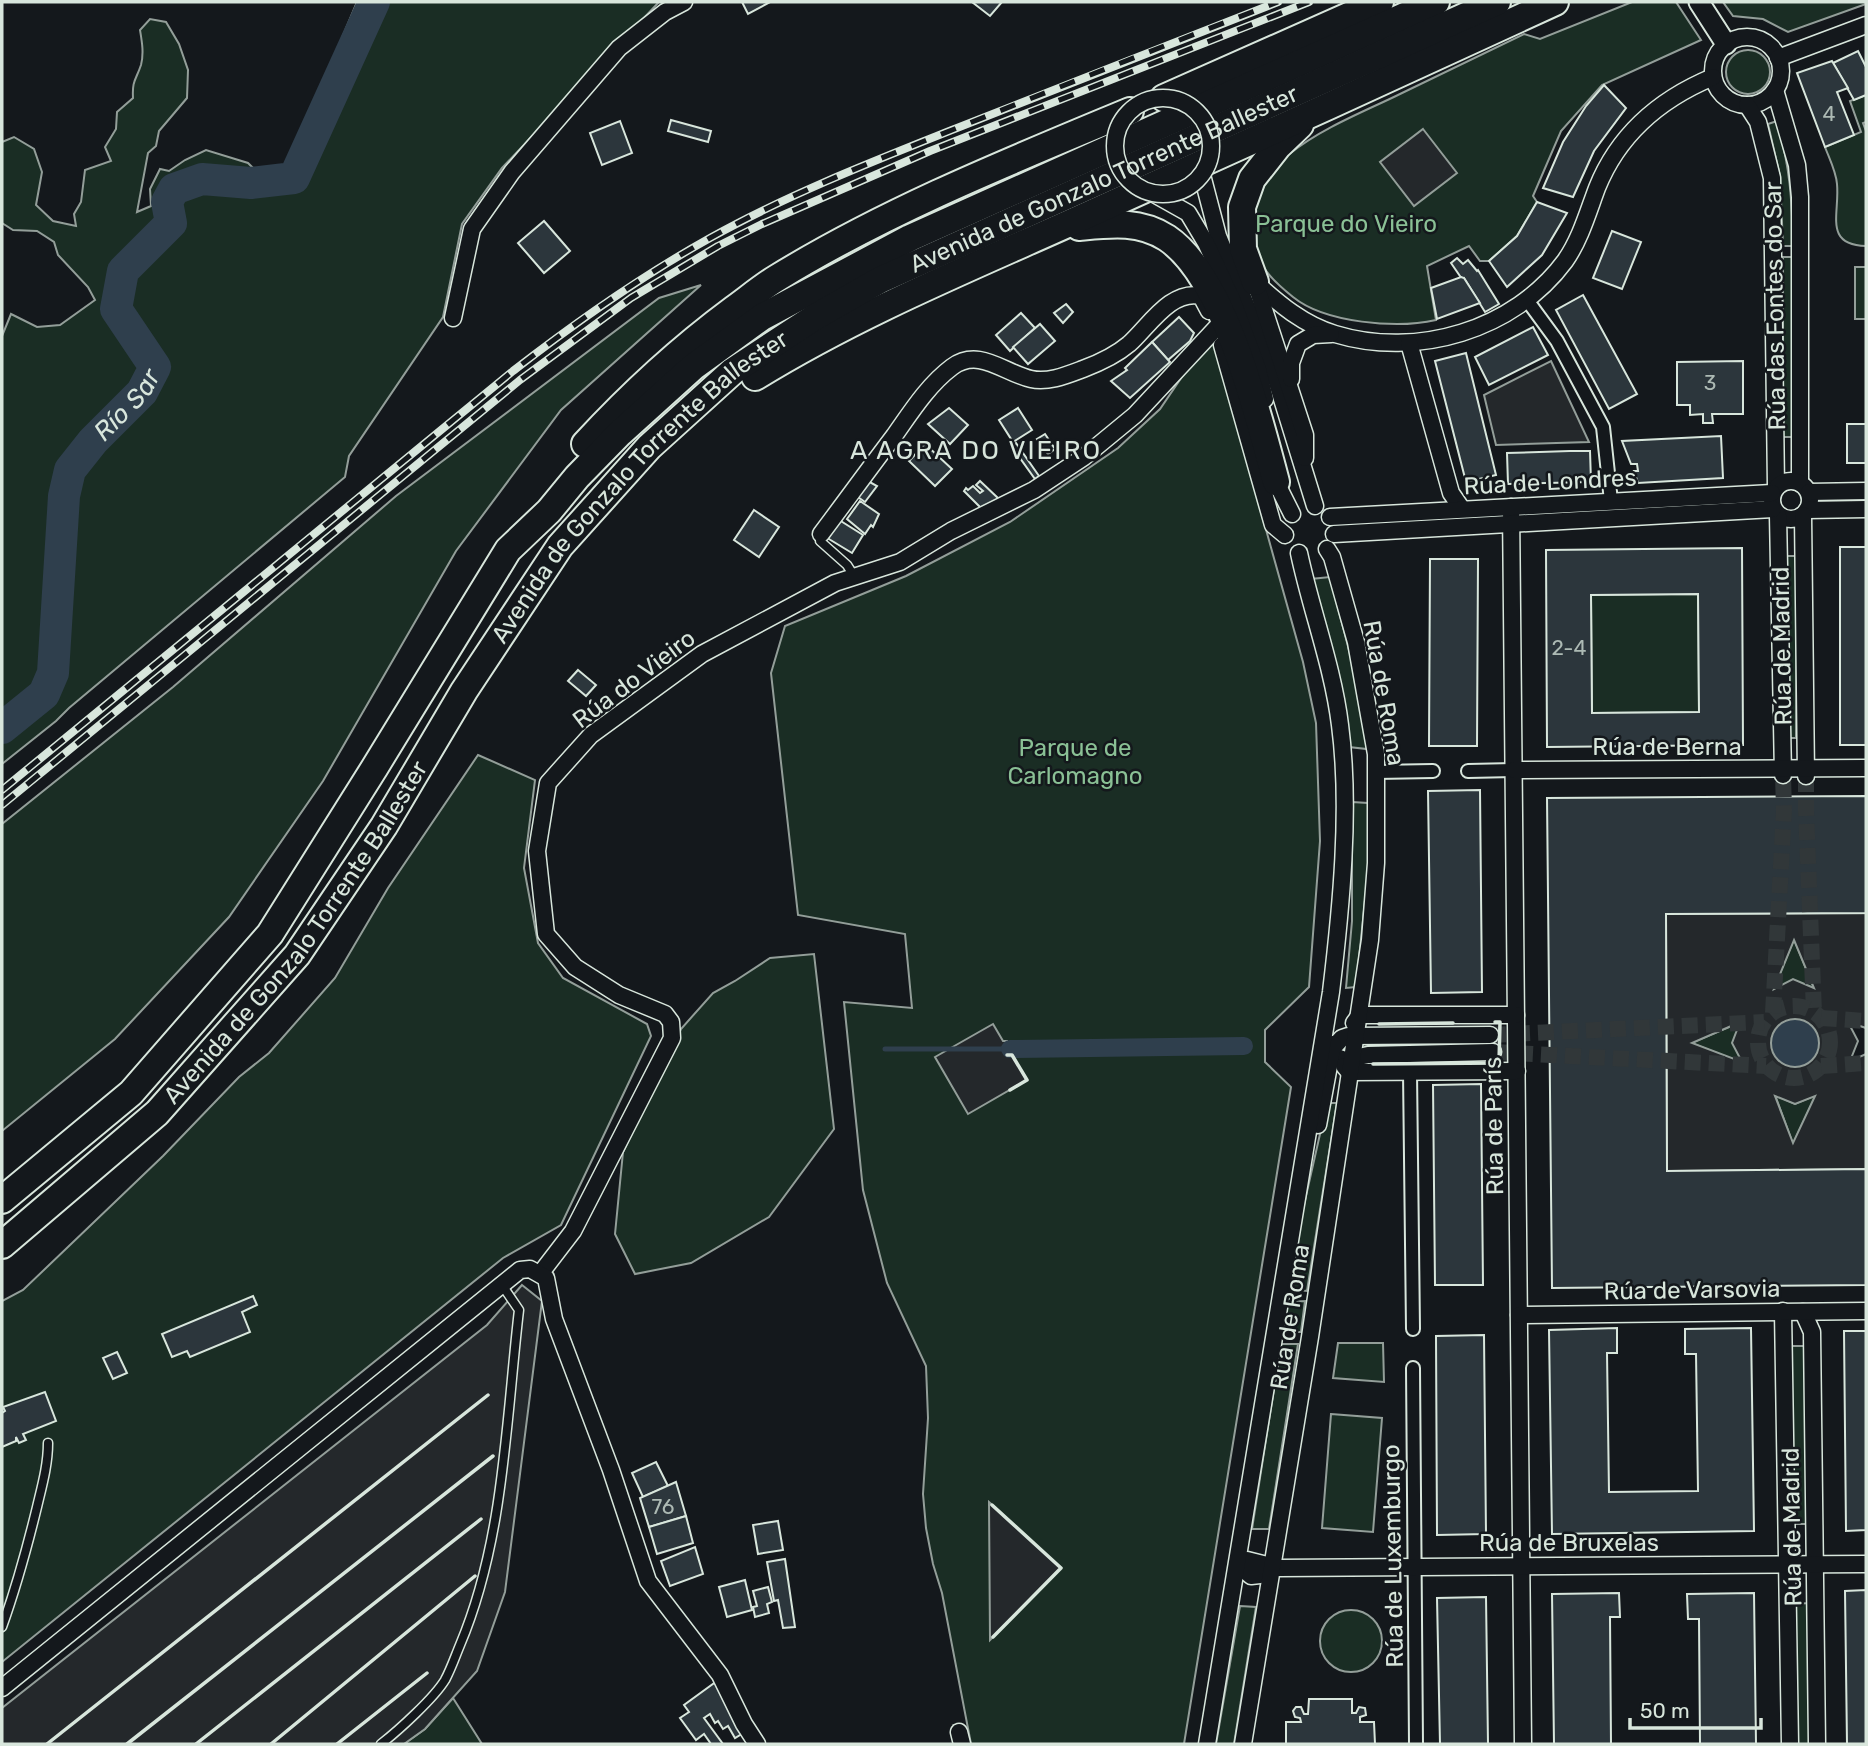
<svg xmlns="http://www.w3.org/2000/svg" width="1868" height="1746" viewBox="0 0 1868 1746" font-family="Rubik,sans-serif">
	<style>
		.green { fill: #1a2d24; stroke: #939e99; stroke-width: 2 }
		.parking { fill: #24282b; stroke: #939e99; stroke-width: 2; fill-rule: evenodd }
		.water { fill: #2f3f4d; stroke: #939e99; stroke-width: 2 }
		.lines { fill: none; stroke-linecap: round; stroke-linejoin: round }
		.stream { stroke: #2f3f4d; stroke-width: 5 }
		.canal { stroke: #2f3f4d; stroke-width: 18 }
		.river { stroke: #2f3f4d; stroke-width: 32 }
		.building { fill: #2c363c; stroke: #d8e6dc; stroke-width: 2; fill-rule: evenodd }
		.minor-tunnel { stroke: #313739; stroke-width: 16; stroke-dasharray: 16 8; stroke-linecap: butt }
		.service-casing { stroke: #d8e6dc; stroke-width: 11 }
		.pedestrian-casing { stroke: #d8e6dc; stroke-width: 16 }
		.minor-casing { stroke: #d8e6dc; stroke-width: 19 }
		.tertiary-casing { stroke: #d8e6dc; stroke-width: 23 }
		.trunk-casing { stroke: #d8e6dc; stroke-width: 30 }
		.service { stroke: #14181c; stroke-width: 8 }
		.pedestrian { stroke: #14181c; stroke-width: 12 }
		.minor { stroke: #14181c; stroke-width: 16 }
		.tertiary { stroke: #14181c; stroke-width: 19 }
		.trunk { stroke: #14181c; stroke-width: 26 }
		.rail-casing { stroke: #d8e6dc; stroke-width: 8 }
		.rail { stroke: #14181c; stroke-width: 5; stroke-dasharray: 16; stroke-linecap: butt }
		.minor-bridge-casing { stroke: #d8e6dc; stroke-width: 19; stroke-linecap: butt }
		.minor-bridge { stroke: #14181c; stroke-width: 16 }
		.wall { stroke: #d8e6dc; stroke-width: 3.5 }
		.labels { text-anchor: middle; stroke-width: 5; stroke-linejoin: round; paint-order: stroke }
		.number-label { font-size: 21px; fill: #adbab4 }
		.street-label { font-size: 24px; fill: #d8e6dc; stroke: #14181c }
		.park-label { font-size: 24px; fill: #8ac095; stroke: #14181c }
		.water-label { font-size: 26px; font-style: italic; fill: #d8e6dc; stroke: #14181c }
		.neighbourhood-label { font-size: 26px; letter-spacing: 2px; fill: #d8e6dc; stroke: #14181c }
	</style>
	<rect width="100%" height="100%" fill="#14181c"/>
	<g class="green">
		<path d="M357 2H659L502 168 462 224 443 317 349 456 345 477 69 708 56 721 2 764V336L11 314 37 327 60 325 95 300 88 287 58 255 54 242 37 231 13 230 2 223V142L14 137 34 149 42 172 36 205 53 221 76 226 74 214 81 202 85 170 111 161 105 147 116 129 117 112 133 98C132 80 136 80 141 65 144 53 142 42 140 30L150 19 166 22 179 44 188 70 187 98 159 131 156 146 148 153 137 212 151 206 150 189 160 169 169 171 185 160 206 150 248 163 260 175 287 170Z"/>
		<path d="M1632 2H1676L1701 40 1602 85 1561 131 1533 196 1537 202 1517 236 1489 261H1480L1469 246 1427 266 1436 320C1397 329 1325 323 1293 297 1268 277 1257 265 1252 232 1242 156 1346 121 1400 94 1441 74 1482 54 1524 34L1540 39Z"/>
		<path d="M1723 2H1866V4L1788 32 1763 19 1733 16Z"/>
		<circle cx="1748" cy="72" r="22"/>
		<path d="M1866 95V122L1863 123 1866 131V246C1823 245 1840 213 1837 184 1836 171 1829 158 1825 147L1861 132 1850 101Z"/>
		<path d="M1777 121C1790 168 1792 198 1793 246H1783L1780 176 1768 124Z"/>
		<rect x="1783" y="257" width="10" height="180"/>
		<rect x="1855" y="267" width="11" height="52"/>
		<path d="M701 285 561 410 456 551 323 781 229 917 115 1039 2 1131V824L173 687 396 496 659 298Z"/>
		<path d="M1207 340H1213L1303 662 1316 723 1320 841 1309 987 1265 1030V1062L1291 1087 1184 1744H971L942 1593 933 1564 926 1528 923 1494 928 1418 926 1366 887 1283 863 1190 844 1002 912 1008 905 934 798 915 771 673 785 626 906 576 1010 522 1118 448 1160 409Z"/>
		<path d="M1787 556H1797L1796 738H1789Z"/>
		<path d="M1330 577 1357 681 1367 749 1349 747 1311 579Z"/>
		<path d="M1698 594 1699 712 1592 713 1591 595Z"/>
		<path d="M478 755 535 780 524 868 538 943 563 978 647 1024 651 1036 561 1225 503 1258 2 1662V1301L23 1290 163 1156 239 1077 269 1053 335 978 388 888Z"/>
		<path d="M1352 802 1368 803V871L1356 987 1346 988 1352 921Z"/>
		<path d="M1794 939 1814 988 1773 990Z"/>
		<path d="M814 954 834 1129 769 1217 691 1263 635 1274 615 1234 623 1152 681 1029 713 993 735 981 770 958Z"/>
		<path d="M1741 1022 1742 1063 1691 1043Z"/>
		<path d="M1775 1095 1795 1104 1816 1095 1793 1144Z"/>
		<path d="M1327 1103H1337L1307 1291 1288 1289 1299 1227Z"/>
		<path d="M1305 1301 1301 1332H1283L1288 1302Z"/>
		<path d="M1338 1343H1383L1384 1382 1333 1378Z"/>
		<path d="M1281 1344H1298L1269 1529H1252Z"/>
		<path d="M1788 1346H1808L1810 1524H1790Z"/>
		<path d="M1331 1414 1382 1418 1373 1532 1322 1528Z"/>
		<path d="M1811 1603 1812 1744H1792L1791 1604Z"/>
		<path d="M1240 1606 1256 1607 1234 1744H1216Z"/>
		<circle cx="1351" cy="1641" r="31"/>
		<path d="M453 1698 482 1744H404L425 1729Z"/>
	</g>
	<g class="parking">
		<path d="M1423 129 1457 173 1414 206 1380 162Z"/>
		<path d="M1551 361 1589 442 1496 445 1484 395Z"/>
		<path d="M1866 913V1028L1848 1022 1858 1041 1850 1061 1866 1054V1169L1667 1171 1666 914ZM1794 940 1814 988 1793 979 1774 989ZM1740 1022 1732 1043 1742 1062 1692 1043ZM1775 1096 1795 1104 1815 1096 1793 1143Z"/>
		<path d="M993 1024 1003 1041H1007V1055H1012L1027 1080 968 1114 935 1057Z"/>
		<path d="M522 1285 542 1301 505 1592 477 1671 425 1729 404 1744H2V1708L487 1325Z"/>
		<path d="M989 1502 1061 1568 990 1640Z"/>
	</g>
	<circle class="water" cx="1795" cy="1043" r="24"/>
	<g class="lines">
		<path class="stream" d="M885 1049H1010"/>
		<path class="canal" d="M1010 1049 1244 1046"/>
		<path class="river" id="s1" d="M2 728 44 694 53 673 64 496 70 470 93 441 142 392 155 367 116 309 123 271 171 223 167 202 174 189 202 179 251 183 294 178 374 2"/>
	</g>
	<g class="building">
		<path d="M742 2H770L748 14Z"/>
		<path d="M972 2H1002L990 16Z"/>
		<path d="M1858 51 1866 67V95L1854 100 1833 63Z"/>
		<path d="M1832 61 1848 88 1837 92 1854 135 1825 147 1797 73Z"/>
		<path d="M1604 85 1626 108 1594 151 1573 197 1543 188 1563 142 1586 106Z"/>
		<path d="M671 120 711 131 708 142 668 131Z"/>
		<path d="M620 121 632 153 602 165 590 133Z"/>
		<path d="M1537 202 1567 213 1542 255 1507 287 1489 261 1517 236Z"/>
		<path d="M544 221 570 251 544 273 518 243Z"/>
		<path d="M1612 231 1641 242 1622 289 1593 278Z"/>
		<path d="M1457 258 1463 264 1468 260 1477 271 1478 270 1499 304 1485 312 1464 278 1462 279 1451 263Z"/>
		<path d="M1461 277 1464 278 1480 303 1437 319 1431 288Z"/>
		<path d="M1583 295 1637 394 1609 409 1556 310Z"/>
		<path d="M1066 304 1073 312 1063 323 1054 313Z"/>
		<path d="M1021 313 1035 328 1010 351 996 335Z"/>
		<path d="M1179 317 1194 333 1190 341 1168 360 1152 342Z"/>
		<path d="M1040 324 1055 341 1028 364 1013 347Z"/>
		<path d="M1533 327 1548 355 1489 385 1475 357Z"/>
		<path d="M1152 342 1170 362 1130 398 1111 381 1127 370 1125 368Z"/>
		<path d="M1466 353 1496 475 1466 482 1435 361Z"/>
		<path d="M1743 361V414H1712L1713 423H1703V414L1690 415V405H1677V362Z"/>
		<path d="M949 408 968 425 950 444 928 424Z"/>
		<path d="M1018 408 1032 430 1013 442 999 420Z"/>
		<rect x="1847" y="424" width="19" height="39"/>
		<path d="M1045 434 1055 449 1048 454 1037 439Z"/>
		<path d="M1721 436 1723 478 1638 483 1634 471H1638L1637 464H1631L1622 441Z"/>
		<path d="M1016 443 1039 476 1035 479 1012 447Z"/>
		<path d="M925 444 952 469 935 486 909 461Z"/>
		<path d="M1570 451H1590L1591 482 1508 484 1507 453Z"/>
		<path d="M866 480 877 486 865 502 855 495Z"/>
		<path d="M980 481 1000 500 981 508 964 491 966 488 968 490 973 486 980 493 983 491 976 485Z"/>
		<path d="M860 501 879 514 873 527 871 525 865 534 847 519Z"/>
		<path d="M754 510 779 527 759 557 734 540Z"/>
		<path d="M836 518 863 535 852 553 824 536Z"/>
		<rect x="1840" y="547" width="26" height="198"/>
		<path d="M1742 548 1743 745 1547 747 1546 550ZM1698 594 1699 712 1592 713 1591 595Z"/>
		<path d="M1430 559H1478L1477 746H1429Z"/>
		<path d="M578 670 596 685 586 696 568 681Z"/>
		<path d="M1480 790 1482 992 1431 993 1428 791Z"/>
		<path d="M1866 796V913L1666 914 1667 1171 1866 1169V1285L1552 1288 1547 798Z"/>
		<path d="M1481 1084 1483 1285H1435L1433 1085Z"/>
		<path d="M253 1296 257 1305 242 1312 250 1332 190 1357 187 1351 172 1357 162 1334Z"/>
		<path d="M1617 1328V1353H1607L1609 1492 1698 1491 1696 1354H1685V1329L1751 1328 1754 1531 1552 1534 1549 1330Z"/>
		<path d="M1844 1331H1866V1530L1846 1531Z"/>
		<path d="M1484 1335 1486 1534 1437 1535 1436 1336Z"/>
		<path d="M117 1352 127 1373 113 1379 103 1358Z"/>
		<path d="M45 1392 56 1421 23 1434 26 1440 19 1443 16 1437V1441L2 1447V1413L5 1411 3 1407Z"/>
		<path d="M656 1462 668 1486 643 1497 632 1473Z"/>
		<path d="M676 1482 686 1516 649 1527 640 1498Z"/>
		<path d="M686 1516 693 1543 657 1554 649 1527Z"/>
		<path d="M778 1521 783 1550 758 1554 753 1525Z"/>
		<path d="M695 1547 703 1574 670 1586 661 1561Z"/>
		<path d="M785 1559 795 1627 783 1628 778 1600 774 1601 767 1562Z"/>
		<path d="M745 1580 752 1610 727 1617 719 1587Z"/>
		<path d="M768 1587 772 1602 767 1604 769 1613 755 1617 753 1607 757 1606 753 1591Z"/>
		<path d="M1866 1590V1744H1847L1845 1591Z"/>
		<path d="M1619 1593 1620 1617H1610L1611 1744H1554L1552 1594Z"/>
		<path d="M1754 1593 1756 1744H1700L1699 1619H1688L1687 1594Z"/>
		<path d="M1486 1597 1488 1744H1440L1437 1598Z"/>
		<path d="M717 1681 745 1732 735 1738 728 1726 723 1729 718 1721 715 1723 710 1714 704 1718 723 1744H711L704 1734 696 1740 680 1718 689 1712 684 1705Z"/>
		<path d="M1309 1699H1352V1713H1356L1359 1707 1365 1708 1366 1715 1360 1717V1722H1374L1375 1744H1286V1722H1301L1300 1718 1295 1717 1293 1711 1296 1707H1301L1304 1714H1308Z"/>
	</g>
	<g class="lines">
		<g class="minor-tunnel">
			<path d="M1806 776V810L1814 1012"/>
			<circle cx="1794" cy="1042" r="36"/>
			<path d="M1773 1013 1784 810 1783 775"/>
			<path d="M1821 1018 1866 1021"/>
			<path d="M1490 1035 1764 1022"/>
			<path d="M1493 1052 1766 1066"/>
			<path d="M1821 1066 1866 1063"/>
		</g>
		<defs>
			<g id="service">
				<path d="M821 534 820 541 847 565 854 576"/>
				<path d="M2 1627C16 1588 27 1548 37 1507 42 1486 48 1465 48 1443"/>
				<path d="M381 1744C399 1730 434 1698 445 1680 451 1669 455 1657 460 1645 504 1541 506 1421 519 1310L502 1285"/>
			</g>
			<g id="pedestrian">
				<path d="M1527 300 1557 341 1603 427 1611 501"/>
				<path d="M1468 771 1514 770"/>
				<path d="M1376 772 1433 771"/>
				<path d="M1410 1072 1413 1329"/>
				<path d="M1413 1368 1416 1744"/>
			</g>
			<g id="minor">
				<circle cx="1747" cy="71" r="34"/>
				<path d="M1778 58 1866 25"/>
				<path d="M1775 90 1797 165 1800 197V483"/>
				<path d="M1747 105 1758 122 1772 178 1776 487"/>
				<path d="M1202 175 1218 236 1274 373 1315 506"/>
				<path d="M1156 195 1188 213 1206 243 1232 299 1258 369 1265 399"/>
				<path d="M1255 282C1279 304 1304 325 1335 334 1417 359 1514 330 1565 261 1580 240 1588 212 1597 188 1619 133 1660 99 1713 77"/>
				<path d="M1256 285 1305 435V458"/>
				<path d="M453 318 472 229 512 172 619 48 665 12 684 2"/>
				<path d="M1409 343 1451 493 1462 509"/>
				<path d="M1222 345 1273 525 1285 535"/>
				<path d="M1291 379V363L1298 344 1313 335 1331 334"/>
				<path d="M1276 473V482L1292 514"/>
				<circle cx="1791" cy="500" r="19"/>
				<path d="M1809 492 1866 491"/>
				<path d="M1511 507 1523 1744"/>
				<path d="M1807 510 1866 509"/>
				<path d="M1778 515 1783 775"/>
				<path d="M1803 515 1806 776"/>
				<path d="M1330 517 1772 493"/>
				<path d="M821 534C845 502 869 469 894 436 911 412 928 385 952 367 979 347 1004 373 1031 379 1048 383 1067 375 1083 369 1099 363 1116 355 1129 344 1149 326 1171 289 1201 296L1209 311"/>
				<path d="M1334 534 1773 509"/>
				<path d="M1514 770 1866 768"/>
				<path d="M1354 1023 1360 1015H1516"/>
				<path d="M1490 1035 1348 1036 1342 1038 1332 1049 1334 1056 1345 1060 1368 1055 1493 1052"/>
				<path d="M1344 1066 1349 1072 1517 1071"/>
				<path d="M1318 1125 1333 1044"/>
				<path d="M540 1274 573 1231 672 1038 671 1022 665 1014 619 995 575 967 546 934 537 851 548 783 591 735 702 654 835 583 900 562 951 531 1034 490 1084 457 1135 415 1217 327"/>
				<path d="M1783 1311 1790 1744"/>
				<path d="M1803 1312 1812 1332 1817 1744"/>
				<path d="M1519 1315 1866 1311"/>
				<path d="M1272 1567 1260 1575 1251 1576 1238 1565 1247 1560 1279 1568 1866 1564"/>
				<path d="M2 1688 520 1270 530 1269 546 1278 554 1319 611 1470 648 1581 720 1675 744 1724 757 1744"/>
				<path d="M959 1732 962 1744"/>
				<path d="M1207 1744 1331 992C1341 909 1351 808 1340 725 1333 667 1311 610 1299 553"/>
				<path d="M1243 1744 1310 1337 1370 940 1376 863V754L1356 642 1332 557 1327 549"/>
			</g>
			<path id="tertiary" d="M1699 2 1726 44"/>
			<g id="trunk">
				<path d="M1164 98 1380 2"/>
				<path d="M1079 227C1110 224 1139 220 1167 238 1225 277 1258 415 1276 482"/>
				<path d="M1255 282 1243 249 1242 207 1252 179 1278 146 1300 125"/>
				<path d="M755 377C859 313 972 267 1083 217 1241 146 1398 75 1555 2"/>
				<path d="M585 444C631 394 680 349 734 309 748 299 762 287 777 278 888 210 1010 161 1130 111"/>
				<path d="M2 1200 131 1093 270 934 375 767 508 550 549 511 577 477 620 433 693 367 762 317 910 238 1436 2"/>
				<path id="s2" d="M2 1245 157 1113 297 955 384 826 464 691 560 546 649 447 733 371 815 317 880 280 1497 2"/>
			</g>
		</defs>
		<use href="#service" class="service-casing"/>
		<use href="#pedestrian" class="pedestrian-casing"/>
		<use href="#minor" class="minor-casing"/>
		<use href="#tertiary" class="tertiary-casing"/>
		<use href="#trunk" class="trunk-casing"/>
		<use href="#service" class="service"/>
		<use href="#pedestrian" class="pedestrian"/>
		<use href="#minor" class="minor"/>
		<use href="#tertiary" class="tertiary"/>
		<use href="#trunk" class="trunk"/>
		<defs>
			<g id="rail">
				<path d="M2 790 513 371C576 322 640 277 710 238 789 194 874 161 957 128 1064 85 1171 43 1278 2"/>
				<path d="M2 805 520 380 631 298 718 246 762 224 930 151 1309 2"/>
			</g>
		</defs>
		<use href="#rail" class="rail-casing"/>
		<use href="#rail" class="rail"/>
		<defs>
			<circle id="minor-bridge" cx="1163" cy="146" r="48"/>
		</defs>
		<use href="#minor-bridge" class="minor-bridge-casing"/>
		<use href="#minor-bridge" class="minor-bridge"/>
		<g class="wall">
			<path d="M1379 1024 1453 1023"/>
			<path d="M1007 1055H1012L1027 1080 1010 1090"/>
			<path d="M1373 1064 1499 1063 1500 1022H1495"/>
			<path d="M992 1505 1061 1568 993 1637"/>
			<path d="M47 1744 488 1395"/>
			<path d="M127 1744 493 1456"/>
			<path d="M196 1744 481 1519"/>
			<path d="M271 1744 475 1576"/>
			<path d="M337 1744 427 1673"/>
		</g>
	</g>
	<g class="labels">
		<g class="number-label">
			<text x="1829" y="121">4</text>
			<text x="1710" y="390">3</text>
			<text x="1569" y="655">2-4</text>
			<text x="663" y="1514">76</text>
		</g>
		<g class="street-label">
			<text dy="8" stroke="none"><textPath href="#s2" startOffset="1566">Avenida de Gonzalo Torrente Ballester</textPath></text>
			<text transform="translate(1775 306) rotate(-91)" y="8">Rúa das Fontes do Sar</text>
			<text transform="translate(1550 482) rotate(-3)" y="8">Rúa de Londres</text>
			<text dy="8" stroke="none"><textPath href="#s2" startOffset="999">Avenida de Gonzalo Torrente Ballester</textPath></text>
			<text transform="translate(1782 646) rotate(-91)" y="8">Rúa de Madrid</text>
			<text transform="translate(634 679) rotate(-37)" y="8">Rúa do Vieiro</text>
			<text transform="translate(1384 693) rotate(80)" y="8">Rúa de Roma</text>
			<text x="1667" y="755">Rúa de Berna</text>
			<text dy="8" stroke="none"><textPath href="#s2" startOffset="432">Avenida de Gonzalo Torrente Ballester</textPath></text>
			<text transform="translate(1494 1126) rotate(-91)" y="8">Rúa de París</text>
			<text transform="translate(1692 1290) rotate(-1)" y="8">Rúa de Varsovia</text>
			<text transform="translate(1290 1317) rotate(-81)" y="8">Rúa de Roma</text>
			<text transform="translate(1792 1527) rotate(-91)" y="8">Rúa de Madrid</text>
			<text x="1569" y="1551">Rúa de Bruxelas</text>
			<text transform="translate(1393 1556) rotate(-91)" y="8">Rúa de Luxemburgo</text>
		</g>
		<g class="park-label">
			<text x="1346" y="232">Parque do Vieiro</text>
			<text x="1075" y="756">Parque de<tspan x="1075" dy="28">Carlomagno</tspan></text>
		</g>
		<g class="water-label">
			<text dy="9" stroke="none"><textPath href="#s1" startOffset="368">Río Sar</textPath></text>
		</g>
		<g class="neighbourhood-label">
			<text x="976" y="459">A AGRA DO VIEIRO</text>
		</g>
	</g>
	<rect width="1868" height="1746" fill="none" stroke="#d8e6dc" stroke-width="7"/>
	<path d="M1630 1718v10h131v-10" fill="none" stroke="#d8e6dc" stroke-width="3.5"/>
	<text x="1640" y="1718" font-size="21" fill="#d8e6dc" stroke="#14181c" stroke-width="5" paint-order="stroke">50 m</text>
</svg>
